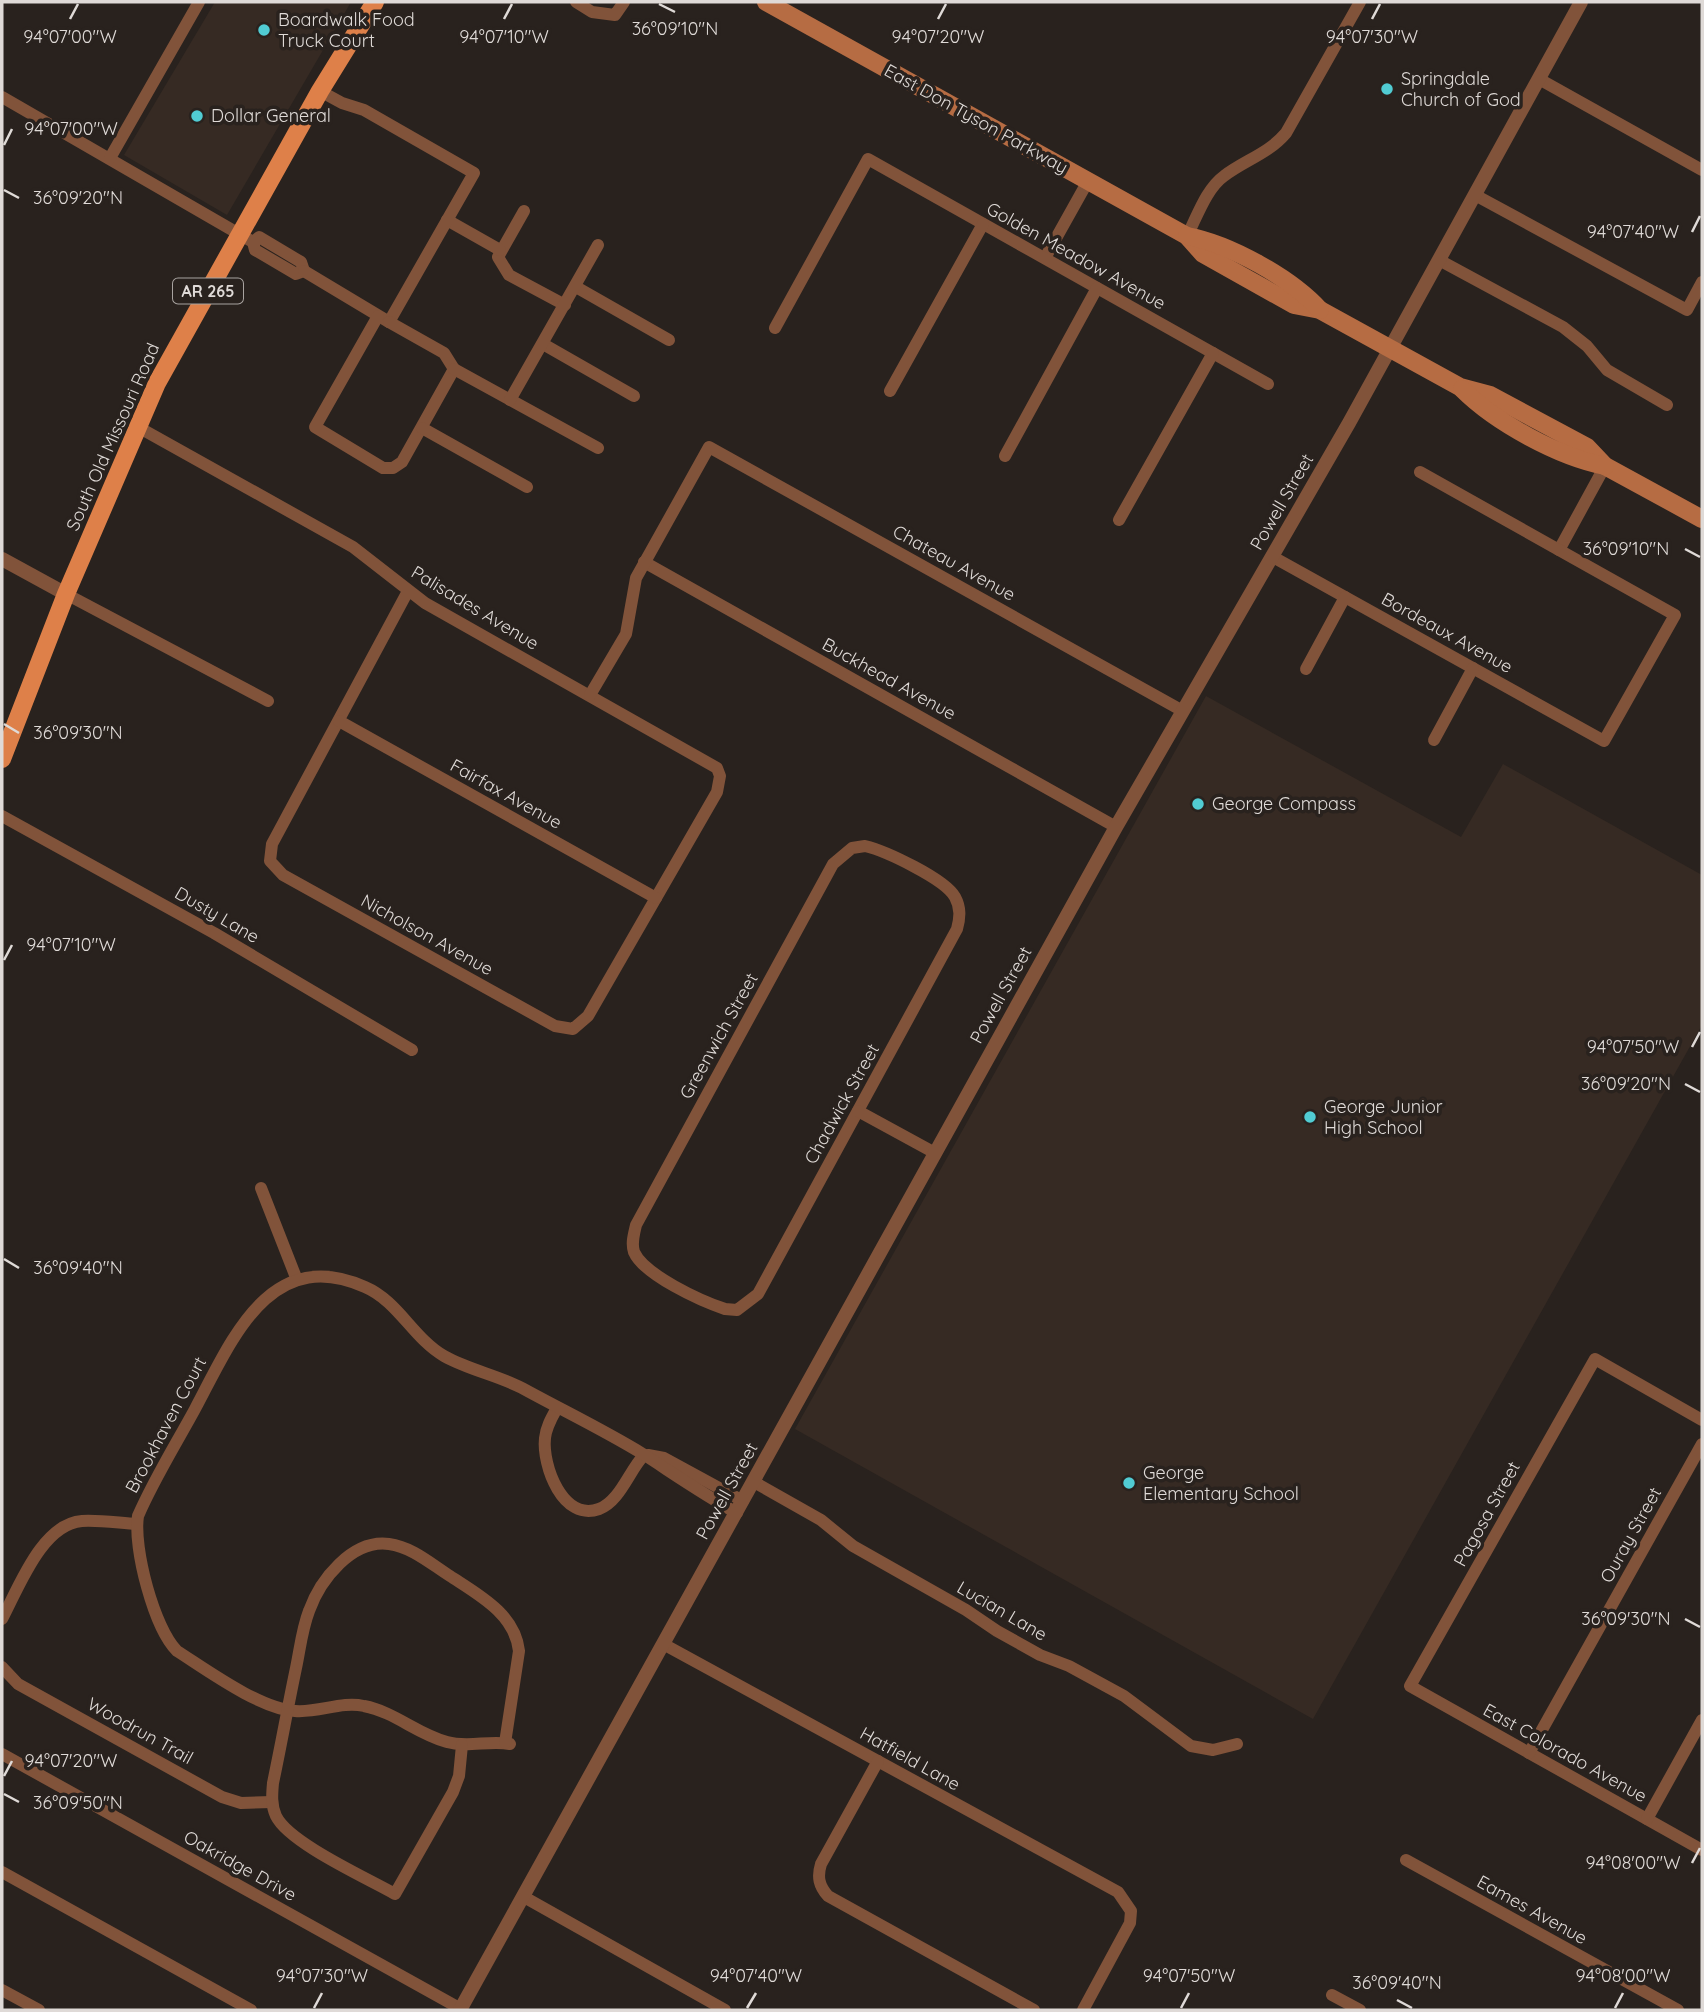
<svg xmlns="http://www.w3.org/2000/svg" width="1704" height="2012" viewBox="0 0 1704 2012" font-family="Quicksand,sans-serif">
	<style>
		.built { fill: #362a23 }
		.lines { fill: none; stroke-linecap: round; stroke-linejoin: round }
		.minor { stroke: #81533a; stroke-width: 12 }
		.tertiary { stroke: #81533a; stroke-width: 14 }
		.secondary { stroke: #b66c43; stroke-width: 18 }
		.primary { stroke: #de8049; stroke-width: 18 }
		.ticks { fill: none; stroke: #dfdad7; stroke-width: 2.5 }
		.poi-dot { fill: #51ccd3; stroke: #29221e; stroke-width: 2.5 }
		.labels { text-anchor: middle; stroke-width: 7; stroke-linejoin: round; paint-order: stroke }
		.shield { fill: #29221e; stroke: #a8a3a0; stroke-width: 2 }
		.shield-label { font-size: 16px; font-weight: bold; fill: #dfdad7 }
		.poi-label { font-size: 18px; fill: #dfdad7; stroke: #29221e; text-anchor: start }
		.street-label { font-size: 18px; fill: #dfdad7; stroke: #29221e }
		.ticks-label { font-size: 18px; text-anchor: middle; fill: #dfdad7; stroke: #29221e; stroke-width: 7; stroke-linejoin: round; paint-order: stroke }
	</style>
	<rect width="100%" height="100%" fill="#29221e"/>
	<g class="built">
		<path d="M215 2H351L227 215 124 155Z"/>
		<path d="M1206 696 1461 837 1503 764 1702 875V1025L1313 1719 795 1429Z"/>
	</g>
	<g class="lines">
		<g class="minor">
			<path d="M576 2 592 12 615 15 624 2"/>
			<path d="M1539 79 1702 170"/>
			<path d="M2 97 253 242 255 250 296 274 304 271 301 262 259 237 253 242"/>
			<path d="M110 158 199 2"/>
			<path d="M1475 195 1687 310 1702 282"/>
			<path d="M524 211 498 257 509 275 565 305"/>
			<path d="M447 220 500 250"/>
			<path d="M1187 236C1197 217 1206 189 1224 176 1245 160 1268 154 1286 133L1360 2"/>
			<path d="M1045 258 1088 181"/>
			<path d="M1439 260 1563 327 1587 346 1607 370 1667 405"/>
			<path d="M304 271 389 322 474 173 364 110 342 103 320 91"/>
			<path d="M576 287 669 340"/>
			<path d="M378 316 315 427 383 468H393L402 462 454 369 444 353 389 322"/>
			<path d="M775 328 868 159 1268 384"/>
			<path d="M543 344 634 396"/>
			<path d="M454 369 598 448"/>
			<path d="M890 391 983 224"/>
			<path d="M510 400 598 245"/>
			<path d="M138 427 353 547 425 603 717 768 720 776 717 792 588 1016 573 1029 555 1026 283 875 270 861 272 844 408 591"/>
			<path d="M422 428 527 487"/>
			<path d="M1005 456 1097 288"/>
			<path d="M1119 520 1213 353"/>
			<path d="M1559 550 1605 466"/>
			<path d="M1273 557 1604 741 1675 615 1420 472"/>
			<path d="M644 562 1116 827"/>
			<path d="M66 594 268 701"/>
			<path d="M1306 669 1345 597"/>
			<path d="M590 695 626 634 636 578 709 447 1181 710"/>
			<path d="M339 721 656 898"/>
			<path d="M1434 740 1473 668"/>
			<path d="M2 816 214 933 412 1050"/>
			<path d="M865 846C886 851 945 879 955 897 961 908 960 918 957 929L758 1294 737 1310 725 1309C701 1301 644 1275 634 1252 631 1243 634 1234 636 1225L833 864 852 848Z"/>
			<path d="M858 1111 935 1153"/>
			<path d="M261 1188 297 1280"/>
			<path d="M557 1408C552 1417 546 1427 545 1438 542 1466 563 1522 599 1509 620 1501 629 1471 644 1455"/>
			<path d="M1702 1420 1595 1359 1410 1686 1702 1850"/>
			<path d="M648 1455 664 1458 743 1501"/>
			<path d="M754 1482 821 1520 853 1546 966 1610 997 1631 1040 1655 1069 1666 1124 1696 1191 1746 1213 1750 1237 1744"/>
			<path d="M2 1619C19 1587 42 1524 82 1521 100 1520 119 1523 137 1524"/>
			<path d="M665 1645 1118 1892 1131 1911 1130 1923 1083 2010"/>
			<path d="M2 1667 18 1684 222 1797 241 1803 272 1802"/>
			<path d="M510 1744C489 1740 468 1748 447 1742 417 1734 395 1712 364 1706 341 1701 319 1713 295 1711 260 1709 207 1670 177 1651 154 1628 133 1548 138 1516 154 1479 176 1444 195 1409 231 1342 269 1244 365 1287 398 1301 413 1338 444 1356 469 1370 497 1375 522 1388 562 1410 604 1430 643 1454 674 1474 704 1495 737 1513"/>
			<path d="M462 1745 459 1776 453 1792 395 1894C367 1878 289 1843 276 1816 271 1805 272 1794 273 1783 281 1745 288 1706 296 1668 300 1649 302 1629 309 1611 320 1580 352 1539 389 1544 412 1547 431 1564 450 1576 479 1595 515 1614 519 1651L505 1743"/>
			<path d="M1529 1753 1702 1444"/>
			<path d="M2 1754 461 2009"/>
			<path d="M878 1761 821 1864C817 1877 819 1886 828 1896L1034 2010"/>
			<path d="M1647 1819 1702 1720"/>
			<path d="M1406 1860 1678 2010"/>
			<path d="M2 1872 251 2010"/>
			<path d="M524 1897 725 2010"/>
			<path d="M2 1990 39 2010"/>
			<path d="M1332 1995 1360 2010"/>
		</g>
		<g class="tertiary">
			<path d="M2 559 66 594"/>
			<path d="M460 2010 1116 827 1349 423 1581 2"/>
		</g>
		<g class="secondary">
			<path d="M766 2 1187 236 1203 254 1294 305 1320 310 1460 387 1490 395 1587 447 1605 466 1702 519"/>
			<path d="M1187 236C1230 244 1291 278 1320 310"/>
			<path d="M1462 389C1496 423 1559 457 1605 466"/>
		</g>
		<path class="primary" d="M2 759 66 594 157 383 320 91 375 2"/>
	</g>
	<path class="ticks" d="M659 4 675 12M70 19 78 4M504 19 512 4M938 19 946 4M1372 19 1380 4M4 145 12 129M4 190 19 198M1692 232 1700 216M1685 549 1700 557M4 724 19 733M4 960 12 945M1692 1047 1700 1032M1685 1084 1700 1092M4 1259 19 1268M1685 1619 1700 1627M4 1776 12 1761M4 1794 19 1802M1692 1863 1700 1848M1397 2000 1412 2008M314 2008 322 1993M747 2008 756 1993M1181 2008 1189 1993M1615 2008 1623 1993"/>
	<g class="poi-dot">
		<circle cx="264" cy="30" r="7"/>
		<circle cx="1387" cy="89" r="7"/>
		<circle cx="197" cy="116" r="7"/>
		<circle cx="1198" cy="804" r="7"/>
		<circle cx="1310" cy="1117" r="7"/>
		<circle cx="1129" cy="1483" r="7"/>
	</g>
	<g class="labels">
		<rect class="shield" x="173" y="278.5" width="70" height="25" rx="5"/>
		<g class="shield-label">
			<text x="208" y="297">AR 265</text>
		</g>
		<g class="poi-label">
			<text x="278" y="26">Boardwalk Food<tspan x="278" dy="21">Truck Court</tspan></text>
			<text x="1401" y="85">Springdale<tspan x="1401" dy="21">Church of God</tspan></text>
			<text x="211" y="122">Dollar General</text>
			<text x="1212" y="810">George Compass</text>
			<text x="1324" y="1113">George Junior<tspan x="1324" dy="21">High School</tspan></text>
			<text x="1143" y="1479">George<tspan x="1143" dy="21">Elementary School</tspan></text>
		</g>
		<g class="street-label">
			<text transform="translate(976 119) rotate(29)" y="6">East Don Tyson Parkway</text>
			<text transform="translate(1076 256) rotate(29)" y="6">Golden Meadow Avenue</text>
			<text transform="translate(113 437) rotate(-66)" y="6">South Old Missouri Road</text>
			<text transform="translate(1282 502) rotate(-60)" y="6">Powell Street</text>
			<text transform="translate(954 563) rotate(29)" y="6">Chateau Avenue</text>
			<text transform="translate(475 608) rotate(31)" y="6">Palisades Avenue</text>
			<text transform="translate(1447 633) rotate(29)" y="6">Bordeaux Avenue</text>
			<text transform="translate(889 679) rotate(29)" y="6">Buckhead Avenue</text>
			<text transform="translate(506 794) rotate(29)" y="6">Fairfax Avenue</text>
			<text transform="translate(217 915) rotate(30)" y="6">Dusty Lane</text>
			<text transform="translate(427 935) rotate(29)" y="6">Nicholson Avenue</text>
			<text transform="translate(1001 995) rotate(-61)" y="6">Powell Street</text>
			<text transform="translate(719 1036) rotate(-61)" y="6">Greenwich Street</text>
			<text transform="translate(842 1104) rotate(-61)" y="6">Chadwick Street</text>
			<text transform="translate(166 1425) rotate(-62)" y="6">Brookhaven Court</text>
			<text transform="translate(727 1491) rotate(-61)" y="6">Powell Street</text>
			<text transform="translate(1487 1514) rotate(-61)" y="6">Pagosa Street</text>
			<text transform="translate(1631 1535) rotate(-61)" y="6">Ouray Street</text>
			<text transform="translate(1002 1611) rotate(30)" y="6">Lucian Lane</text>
			<text transform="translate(140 1731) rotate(29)" y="6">Woodrun Trail</text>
			<text transform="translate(1565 1753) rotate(29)" y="6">East Colorado Avenue</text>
			<text transform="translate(910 1759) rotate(29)" y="6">Hatfield Lane</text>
			<text transform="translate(240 1866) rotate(29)" y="6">Oakridge Drive</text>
			<text transform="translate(1532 1910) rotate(29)" y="6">Eames Avenue</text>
		</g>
	</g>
	<g class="ticks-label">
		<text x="675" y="35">36°09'10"N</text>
		<text x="70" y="43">94°07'00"W</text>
		<text x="504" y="43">94°07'10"W</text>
		<text x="938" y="43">94°07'20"W</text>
		<text x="1372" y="43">94°07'30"W</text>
		<text x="71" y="135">94°07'00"W</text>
		<text x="78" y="204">36°09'20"N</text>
		<text x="1633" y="238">94°07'40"W</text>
		<text x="1626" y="555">36°09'10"N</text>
		<text x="78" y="739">36°09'30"N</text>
		<text x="71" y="951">94°07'10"W</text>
		<text x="1633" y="1053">94°07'50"W</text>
		<text x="1626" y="1090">36°09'20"N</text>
		<text x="78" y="1274">36°09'40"N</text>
		<text x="1626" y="1625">36°09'30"N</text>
		<text x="71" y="1767">94°07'20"W</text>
		<text x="78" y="1809">36°09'50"N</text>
		<text x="1633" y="1869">94°08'00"W</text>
		<text x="322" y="1982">94°07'30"W</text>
		<text x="756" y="1982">94°07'40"W</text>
		<text x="1189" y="1982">94°07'50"W</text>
		<text x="1623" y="1982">94°08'00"W</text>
		<text x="1397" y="1989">36°09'40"N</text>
	</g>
	<rect width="1704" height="2012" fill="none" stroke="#dfdad7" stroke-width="7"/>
</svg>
